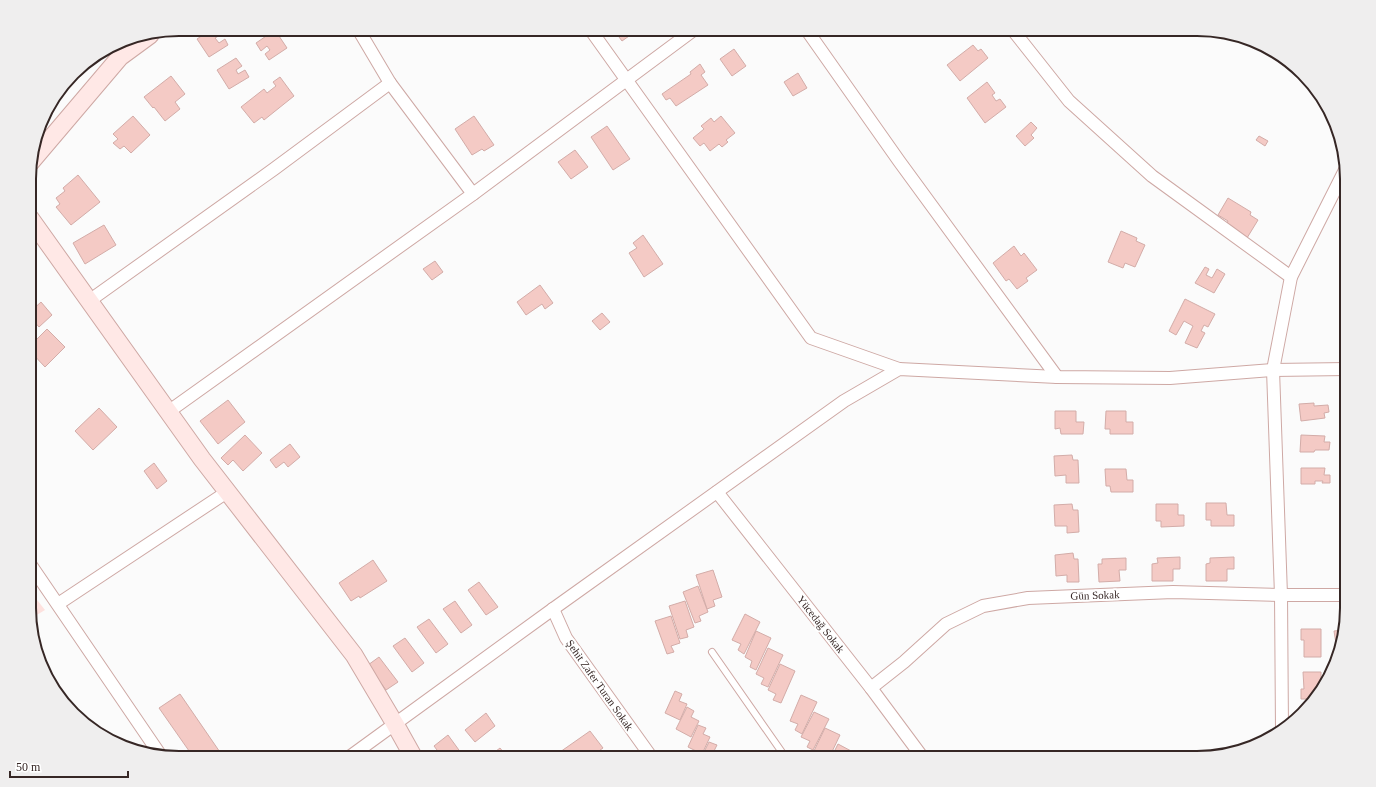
<svg xmlns="http://www.w3.org/2000/svg" width="1376" height="787" viewBox="0 0 1376 787" font-family="'Times New Roman',serif">
	<style>
		.green { fill: #fde1de }
		.building { fill: #f4cac5; stroke: #d3aca8 }
		.lines { fill: none; stroke-linecap: round; stroke-linejoin: round }
		.lane-casing { stroke: #cea8a4; stroke-width: 8 }
		.street-casing { stroke: #cea8a4; stroke-width: 14 }
		.secondary-casing { stroke: #cea8a4; stroke-width: 19 }
		.lane { stroke: #fff; stroke-width: 6 }
		.street { stroke: #fff; stroke-width: 12 }
		.secondary { stroke: #ffe8e6; stroke-width: 17 }
		.labels { text-anchor: middle; stroke-width: 4; stroke-linejoin: round; paint-order: stroke }
		.street-label { font-size: 11px; fill: #362725; stroke: #fff }
		.rim { fill: none; stroke: #362725; stroke-width: 2 }
	</style>
	<rect width="100%" height="100%" fill="#fbfbfb"/>
	<path class="green" d="M30 591 45 610 30 619Z"/>
	<g class="building">
		<path d="M212 29H219L222 34 215 38 219 43 225 39 228 45 209 57 197 39Z"/>
		<path d="M613 29H639L622 41Z"/>
		<path d="M275 30 287 48 269 60 265 54 270 50 267 46 261 51 256 43Z"/>
		<path d="M973 45 978 51 981 49 988 58 960 81 947 65Z"/>
		<path d="M734 49 746 66 732 76 720 59Z"/>
		<path d="M236 58 242 66 236 70 238 74 245 70 249 77 229 89 217 70Z"/>
		<path d="M700 64 705 72 701 75 708 85 676 106 670 98 666 100 662 94 691 74 690 72Z"/>
		<path d="M798 73 807 88 793 96 784 82Z"/>
		<path d="M171 76 185 94 175 102 180 109 165 121 154 107 153 108 144 97Z"/>
		<path d="M280 77 294 96 264 120 262 117 254 123 241 107 264 89 267 93 276 86 273 82Z"/>
		<path d="M987 82 995 93 992 95 996 101 1000 99 1006 107 985 123 967 98Z"/>
		<path d="M133 116 150 135 131 153 124 146 120 149 113 143 118 139 113 134Z"/>
		<path d="M474 116 494 145 484 151 482 149 472 155 455 129Z"/>
		<path d="M721 116 735 133 726 140 728 142 722 147 719 144 710 151 704 143 700 146 693 138 704 129 701 126 711 118 714 122Z"/>
		<path d="M1031 122 1037 128 1031 135 1034 138 1025 146 1016 136Z"/>
		<path d="M607 126 630 159 613 170 591 137Z"/>
		<path d="M1259 136 1268 141 1265 146 1256 140Z"/>
		<path d="M575 150 588 167 571 179 558 162Z"/>
		<path d="M78 175 100 202 71 225 56 207 60 204 56 198 65 191 63 188Z"/>
		<path d="M1228 198 1251 212 1250 215 1258 220 1247 238 1226 225 1228 221 1218 215Z"/>
		<path d="M104 225 116 245 85 264 73 243Z"/>
		<path d="M1121 231 1137 238 1136 241 1145 245 1135 267 1125 263 1123 268 1108 262Z"/>
		<path d="M643 235 663 264 644 277 629 253 637 248 633 243Z"/>
		<path d="M1014 246 1021 256 1024 253 1037 270 1026 278 1028 281 1017 289 1009 279 1006 281 993 263Z"/>
		<path d="M435 261 443 272 432 280 423 269Z"/>
		<path d="M1205 267 1209 269 1206 275 1212 278 1217 269 1225 274 1214 293 1195 283Z"/>
		<path d="M540 285 553 303 545 309 542 304 526 315 517 302Z"/>
		<path d="M1345 288H1347V312H1346Z"/>
		<path d="M1185 299 1215 314 1208 327 1204 325 1201 331 1205 333 1197 348 1185 343 1193 326 1184 321 1176 335 1169 331Z"/>
		<path d="M41 302 52 315 39 327 30 317V312Z"/>
		<path d="M602 313 610 322 600 330 592 321Z"/>
		<path d="M1345 328H1347V352H1346Z"/>
		<path d="M47 329 65 347 45 367 30 351V346Z"/>
		<path d="M228 400 245 422 218 444 200 421Z"/>
		<path d="M1314 403V406L1328 405 1329 412 1324 413 1325 418 1301 421 1299 404Z"/>
		<path d="M99 408 117 427 93 450 75 431Z"/>
		<path d="M1055 411H1076V422H1084L1083 434H1061L1060 428 1055 429Z"/>
		<path d="M1106 411H1126V422H1133V434H1110V429H1105Z"/>
		<rect x="1345" y="412" width="2" height="24"/>
		<path d="M245 435 262 453 243 471 233 460 228 465 221 458Z"/>
		<path d="M1301 435 1325 436 1324 442H1330L1329 450H1315L1314 452H1300Z"/>
		<path d="M290 444 300 457 288 467 284 462 276 468 270 460Z"/>
		<path d="M1072 455 1073 460H1078L1079 483H1066V475L1055 476 1054 456Z"/>
		<path d="M154 463 167 481 157 489 144 471Z"/>
		<path d="M1301 468H1325L1324 475H1330V483H1322L1323 481H1315V484H1301Z"/>
		<path d="M1105 469H1126L1127 480H1133V492H1111L1110 486H1106Z"/>
		<path d="M1206 503H1226L1227 515H1234V526H1211V520H1206Z"/>
		<path d="M1072 504 1073 510H1078L1079 532 1067 533V526H1055L1054 505Z"/>
		<path d="M1156 504H1178V515H1184V526L1161 527V521H1156Z"/>
		<path d="M1073 553 1074 559H1078L1079 582H1067V575L1056 576 1055 555Z"/>
		<path d="M1180 557V569H1173V581H1152V564L1158 563 1157 558Z"/>
		<path d="M1234 557V569H1227V581H1206V564L1210 563V558Z"/>
		<path d="M1126 558V570H1119L1120 581 1099 582 1098 564H1102V559Z"/>
		<path d="M373 560 387 581 360 598 359 596 351 601 339 583Z"/>
		<path d="M713 570 722 597 713 600 715 606 707 609 696 575Z"/>
		<path d="M479 582 498 607 486 615 468 590Z"/>
		<path d="M698 586 708 612 699 616 701 621 695 623 683 592Z"/>
		<path d="M455 601 472 625 461 633 443 609Z"/>
		<path d="M685 601 694 627 686 630 688 637 680 639 669 606Z"/>
		<path d="M745 614 760 622 744 654 738 650 741 644 732 640Z"/>
		<path d="M671 616 680 643 671 646 674 652 667 654 655 621Z"/>
		<path d="M429 619 448 644 436 653 417 627Z"/>
		<path d="M1301 629H1321V657H1304V640H1301Z"/>
		<path d="M1343 630 1337 650 1334 631Z"/>
		<path d="M756 631 771 638 756 670 750 667 752 661 745 657Z"/>
		<path d="M405 638 424 663 412 672 393 646Z"/>
		<path d="M768 648 783 655 768 687 761 684 764 678 756 674Z"/>
		<path d="M379 657 398 682 386 690 368 665Z"/>
		<path d="M780 664 795 671 781 703 773 700 776 694 768 690Z"/>
		<path d="M1303 672H1321V691L1315 699H1301V689H1304Z"/>
		<path d="M675 691 682 694 679 701 687 704 680 720 665 713Z"/>
		<path d="M180 694 224 758H194L159 708Z"/>
		<path d="M801 695 817 702 802 734 795 730 798 724 790 721Z"/>
		<path d="M687 707 694 711 691 717 699 721 691 737 676 729Z"/>
		<path d="M814 712 829 719 813 750 807 747 810 741 801 737Z"/>
		<path d="M486 713 495 726 475 742 465 730Z"/>
		<path d="M698 725 706 728 703 734 710 737 702 754 688 747Z"/>
		<path d="M825 728 840 735 829 758H821L813 753Z"/>
		<path d="M590 731 603 748 589 758H564L560 752Z"/>
		<path d="M448 735 464 757 462 758H443L434 746Z"/>
		<path d="M709 742 717 745 714 751 722 755 721 758H701Z"/>
		<path d="M838 744 853 752 849 758H831Z"/>
		<path d="M500 748 508 758H487Z"/>
	</g>
	<g class="lines">
		<defs>
			<path id="lane" d="M712 652 786 758"/>
			<g id="street">
				<path d="M358 29 390 83 473 194"/>
				<path d="M590 29 811 338 899 369"/>
				<path d="M806 29 899 161 1057 377"/>
				<path d="M1012 29 1069 101 1152 176 1291 277"/>
				<path d="M89 301 274 169 390 83"/>
				<path d="M168 412 473 194 695 29"/>
				<path d="M717 492 871 688 923 758"/>
				<path d="M30 564 161 756"/>
				<path d="M58 604 227 492"/>
				<path d="M553 609 566 638 652 758"/>
				<path d="M871 688 904 662 946 624 983 606 1028 598 1173 592 1281 595H1347"/>
				<path d="M1282 730 1281 595 1273 370 1291 277 1346 168"/>
				<path d="M348 758 553 609 844 401 899 369 1057 377 1170 378 1273 370 1347 369"/>
			</g>
			<g id="secondary">
				<path d="M30 163 120 57 150 35"/>
				<path d="M30 218 202 459 354 655 395 724 414 758"/>
			</g>
		</defs>
		<use href="#lane" class="lane-casing"/>
		<use href="#street" class="street-casing"/>
		<use href="#secondary" class="secondary-casing"/>
		<use href="#lane" class="lane"/>
		<use href="#street" class="street"/>
		<use href="#secondary" class="secondary"/>
	</g>
	<g class="labels">
		<g class="street-label">
			<text transform="translate(1095 595) rotate(-2)" y="4">Gün Sokak</text>
			<text transform="translate(821 624) rotate(52)" y="4">Yücedağ Sokak</text>
			<text transform="translate(600 685) rotate(55)" y="4">Şehit Zafer Turan Sokak</text>
		</g>
	</g>
	<path d="M0 0H1376V787H0ZM179 36H1197A143 143 0 0 1 1340 179V608A143 143 0 0 1 1197 751H179A143 143 0 0 1 36 608V179A143 143 0 0 1 179 36Z" fill="#efeeee" fill-rule="evenodd"/>
	<path class="rim" d="M179 36H1197A143 143 0 0 1 1340 179V608A143 143 0 0 1 1197 751H179A143 143 0 0 1 36 608V179A143 143 0 0 1 179 36Z"/>
	<path d="M10 771v6h118v-6" fill="none" stroke="#362725" stroke-width="2"/>
	<text x="16" y="771" font-size="12" fill="#362725" stroke="#ffffff" stroke-width="3" paint-order="stroke">50 m</text>
</svg>
